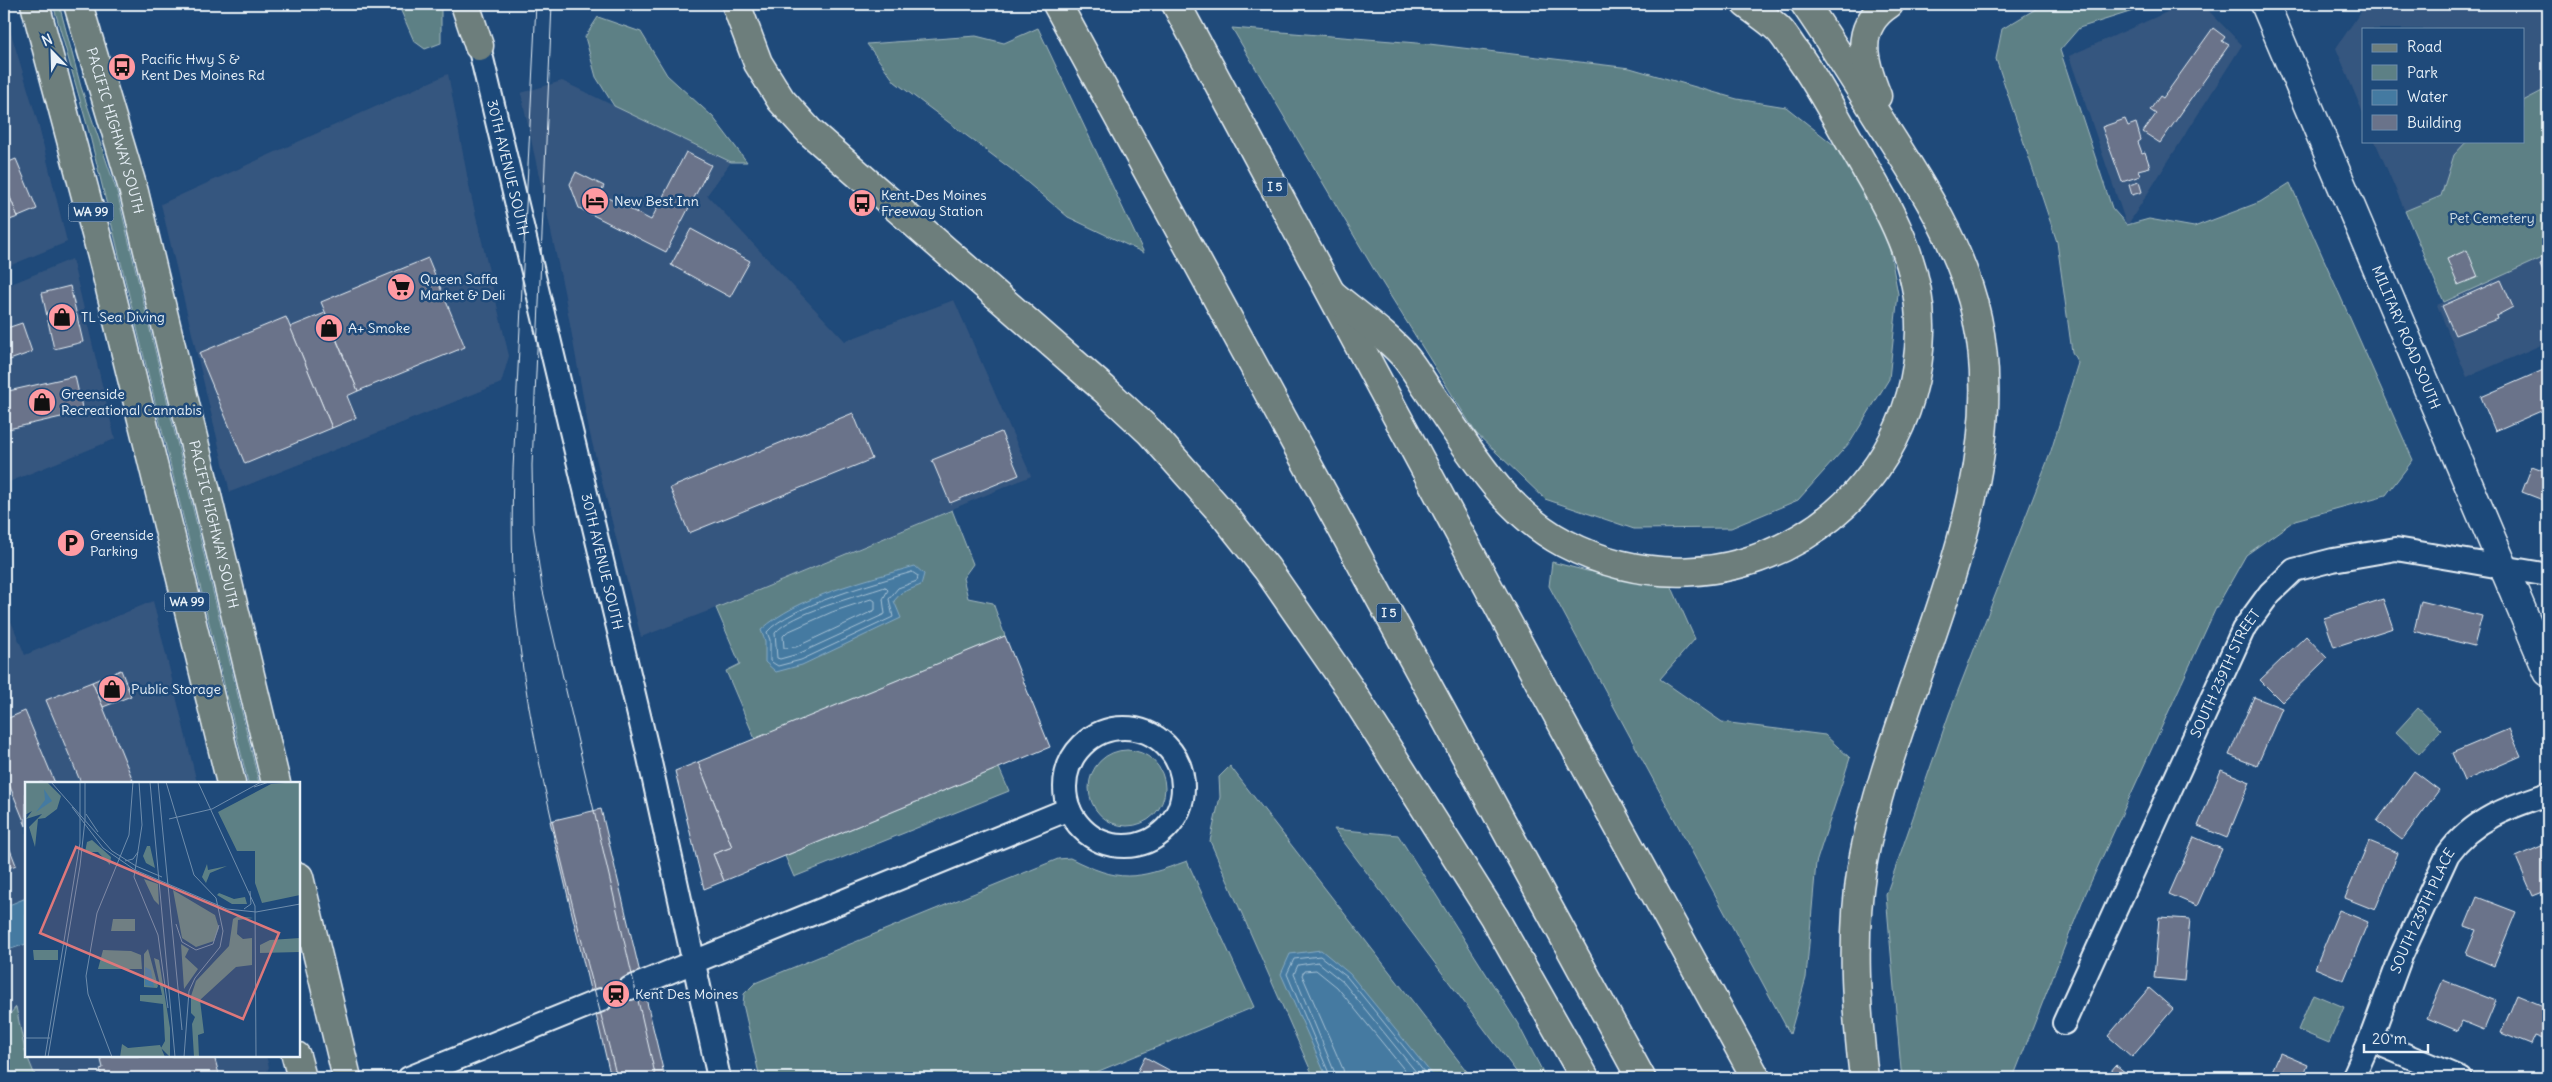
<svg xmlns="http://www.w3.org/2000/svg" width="2552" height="1082" viewBox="0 0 2552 1082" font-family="Delius,sans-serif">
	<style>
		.built { fill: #36567f }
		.green { fill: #5d8085; stroke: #a2b8be }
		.water { fill: #447aa1; stroke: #86aac4 }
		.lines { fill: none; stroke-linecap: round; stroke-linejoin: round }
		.shore { stroke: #a6c1d5; stroke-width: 1 }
		.building { fill: #6a738a; stroke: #e8f1f8 }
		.street-tunnel { stroke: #3d638d; stroke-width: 22; stroke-dasharray: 22 11; stroke-linecap: butt }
		.street-casing { stroke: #e8f1f8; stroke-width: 26 }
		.secondary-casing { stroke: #e8f1f8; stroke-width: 31 }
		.primary-casing { stroke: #e8f1f8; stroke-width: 31 }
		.highway-casing { stroke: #e8f1f8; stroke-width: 31 }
		.street { stroke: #1f4a7a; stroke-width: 22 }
		.secondary { stroke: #1f4a7a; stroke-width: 28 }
		.primary { stroke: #6d7e7c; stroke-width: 28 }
		.highway { stroke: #6d7e7c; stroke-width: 28 }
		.tram { stroke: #e8f1f8; stroke-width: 1 }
		.labels { text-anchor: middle; stroke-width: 5; stroke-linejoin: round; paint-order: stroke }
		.shield { fill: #1f4a7a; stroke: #acbfd2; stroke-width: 1 }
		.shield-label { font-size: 12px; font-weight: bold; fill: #e8f1f8 }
		.poi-label { font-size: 14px; fill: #e8f1f8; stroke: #1f4a7a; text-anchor: start }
		.street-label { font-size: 14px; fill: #e8f1f8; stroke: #1f4a7a }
		.park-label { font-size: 14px; fill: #d3e0e7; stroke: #1f4a7a }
		.inset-road { fill: none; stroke: #6f8dac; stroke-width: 1 }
		.view { fill: #dd787b; fill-opacity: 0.15; stroke: #dd787b; stroke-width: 2.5 }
		.inset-edge { fill: none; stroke: #e8f1f8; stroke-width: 2.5 }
	</style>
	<rect width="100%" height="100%" fill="#1f4a7a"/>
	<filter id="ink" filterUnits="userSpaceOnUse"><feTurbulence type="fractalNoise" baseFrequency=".02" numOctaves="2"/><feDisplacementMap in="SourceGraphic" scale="10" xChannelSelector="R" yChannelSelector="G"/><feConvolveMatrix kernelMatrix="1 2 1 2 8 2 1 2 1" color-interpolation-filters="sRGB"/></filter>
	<g filter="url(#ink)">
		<g class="built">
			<path d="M2185 4H2202L2242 45 2127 226 2069 56Z"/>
			<path d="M2366 4H2548V88L2523 101V29H2363V113L2336 48Z"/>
			<path d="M4 10 38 123 67 242 4 268Z"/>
			<path d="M448 74 470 191 509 356 501 383 230 492 161 204Z"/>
			<path d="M562 81 731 162 707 195 845 341 954 300 1031 476 716 608 641 637 589 430 564 291 521 93Z"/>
			<path d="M2375 141H2467L2454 155 2441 196 2405 211Z"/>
			<path d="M2548 255V342L2467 377 2437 305Z"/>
			<path d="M72 259 115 439 4 484V287Z"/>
			<path d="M153 601 197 783H26V1056H266L269 1067 264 1078H4V605L25 655Z"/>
		</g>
		<g class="green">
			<path d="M53 4H59L81 87 117 192 259 783H248L247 778 89 132Z"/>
			<path d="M398 4H441V43L425 49 414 41Z"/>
			<path d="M2044 4H2155L2079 28 2060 50 2112 208 2127 225 2149 219 2194 227 2260 202 2290 183 2413 460 2386 495 2295 520 2246 555 2215 610 2084 897 2013 1078H1904L1901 1070 1886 895 1949 714 2050 454 2078 363 2072 352 2057 242 1996 59 2002 29Z"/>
			<path d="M598 17 641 32 667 75 713 117 747 162H731L614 106 596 77 585 37Z"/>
			<path d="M1038 28 1144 253 1068 217 1015 172 895 82 867 44 976 36 1004 43Z"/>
			<path d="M1232 28 1429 44 1630 68 1737 99 1786 107 1848 156 1884 219 1898 294 1889 379 1851 441 1798 500 1731 528 1634 529 1545 499 1476 433 1373 268Z"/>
			<path d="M2548 88V255L2444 302 2405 211 2441 196 2454 155 2467 141H2523V101Z"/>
			<path d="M952 510 973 564 963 578 968 598 993 603 1005 636 755 739 726 671 740 664 716 608Z"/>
			<path d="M1552 562 1587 571 1670 583 1695 639 1660 679 1722 722 1825 735 1850 758 1816 863 1806 978 1790 1034 1549 586Z"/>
			<path d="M2418 708 2441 730 2419 754 2396 732Z"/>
			<circle cx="1127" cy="788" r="38"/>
			<path d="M1230 766 1472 1078H1314L1210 841 1220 797 1219 777Z"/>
			<path d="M999 768 1009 791 794 877 785 856Z"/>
			<path d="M1334 829 1398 835 1518 1024 1546 1078H1521Z"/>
			<path d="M1070 858C1120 883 1135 880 1187 861L1254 1007 1082 1078H760L743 1004 744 994 755 983 1058 859Z"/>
			<path d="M2313 994 2344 1007 2329 1043 2298 1030Z"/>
			<path d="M16 1007 25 1051 36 1078H4V1021Z"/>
		</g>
		<g class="water">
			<path d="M915 566 924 574 921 585 901 593 894 601 901 618 802 665 776 672 765 662V641L761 630C798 596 866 580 915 566Z"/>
			<path d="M26 898V944L8 950 4 948V907Z"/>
			<path d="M1321 950 1350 974 1435 1078H1327L1281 974 1290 954Z"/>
		</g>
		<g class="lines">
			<g class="shore">
				<path d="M912 572 918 576 917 581 898 588 889 599 893 617 801 660 778 666 770 661V640L767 632C789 606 878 582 912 572Z"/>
				<path d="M885 587 888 590 883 599 885 614 798 654 780 659 777 658 775 633C791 613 859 596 885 587Z"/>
				<path d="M872 599 875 601V610L796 647 784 648 783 636 787 632 832 612Z"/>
				<path d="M1331 1078 1287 974 1294 959 1320 956 1347 977 1429 1078"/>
				<path d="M1337 1078 1294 974 1298 965 1318 962 1343 982 1421 1078"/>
				<path d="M1345 1078 1343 1069 1302 975 1304 971 1316 970 1337 987 1411 1078"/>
			</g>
		</g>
		<g class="building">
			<path d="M2213 28 2225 37 2222 41 2229 45 2160 143 2143 132 2156 114 2150 110 2160 96 2163 98Z"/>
			<path d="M2125 119 2128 126 2136 123 2141 140 2138 142 2142 153 2145 152 2150 167 2138 170 2140 176 2122 182 2102 127Z"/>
			<path d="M686 152 711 165 666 252 579 208 570 184 576 172 604 186 600 194 651 220Z"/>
			<path d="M16 159 37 209 18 217 4 183V164Z"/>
			<path d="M2139 182 2142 192 2132 195 2129 185Z"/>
			<path d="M4 183 18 217 4 222Z"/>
			<path d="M691 229 750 261 730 297 671 265Z"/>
			<path d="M2467 250 2478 277 2458 285 2447 259Z"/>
			<path d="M428 258 465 347 358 391 321 302Z"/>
			<path d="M2548 260V282L2540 264Z"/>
			<path d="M2501 280 2513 307 2496 316 2497 319 2455 335 2442 306Z"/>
			<path d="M70 286 83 342 54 349 42 293Z"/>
			<path d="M325 313 358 391 347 396 356 418 332 428 290 327Z"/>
			<path d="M286 317 332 428 245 464 199 353Z"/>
			<path d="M22 323 32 352 4 362V329Z"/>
			<path d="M2548 368V408L2495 431 2481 397Z"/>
			<path d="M75 376 83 412 4 430V392Z"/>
			<path d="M853 413 872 459 689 533 670 488Z"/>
			<path d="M1001 432 1019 475 950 503 932 460Z"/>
			<path d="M2532 466 2548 472V502L2522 492Z"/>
			<path d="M2383 599 2393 628 2334 647 2324 618Z"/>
			<path d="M2421 601 2482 616 2474 646 2414 631Z"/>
			<path d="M1005 636 1050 747 724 881 713 854 732 847 698 762Z"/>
			<path d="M2306 636 2327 658 2282 702 2260 680Z"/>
			<path d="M121 670 131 696 103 707 92 682Z"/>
			<path d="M92 682 103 707 134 783H81L46 700Z"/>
			<path d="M2254 697 2282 708 2257 766 2229 755Z"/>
			<path d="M25 711 55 783H26V826L4 772V720Z"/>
			<path d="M2509 729 2521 756 2464 781 2452 753Z"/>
			<path d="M698 762 732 847 713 854 724 881 704 889 675 771Z"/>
			<path d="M2221 770 2250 782 2227 838 2198 826Z"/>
			<path d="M2414 771 2439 790 2402 840 2377 821Z"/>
			<path d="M601 809 665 1078H611L550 821Z"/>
			<path d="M4 834 16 865 4 870Z"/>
			<path d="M2194 837 2222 849 2197 906 2169 894Z"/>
			<path d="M2369 841 2398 853 2375 910 2345 898Z"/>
			<path d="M2546 844 2548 890 2533 896 2516 857Z"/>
			<path d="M2477 897 2516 912 2494 966 2466 954 2476 930 2465 926Z"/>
			<path d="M2339 910 2368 922 2344 980 2315 968Z"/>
			<path d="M2159 917 2190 919 2184 981 2154 978Z"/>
			<path d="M2443 980 2496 1001 2484 1030 2462 1021 2458 1031 2427 1018Z"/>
			<path d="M2149 988 2173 1009 2132 1057 2108 1036Z"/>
			<path d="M2517 995 2548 1008V1041L2535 1036 2531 1045 2501 1033Z"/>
			<path d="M2280 1053 2308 1065 2303 1078H2269Z"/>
			<path d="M100 1056H214L219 1074 202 1078H187V1076L181 1078H102L100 1069 103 1068Z"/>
			<path d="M1145 1057 1180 1076 1179 1078H1116L1125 1073 1134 1078Z"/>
			<path d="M2116 1065 2132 1078H2105Z"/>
		</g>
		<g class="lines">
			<path class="street-tunnel" d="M601 1000 630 988"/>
			<defs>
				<g id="street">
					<path id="s1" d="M479 46 648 753 719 1078"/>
					<circle cx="1124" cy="787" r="59"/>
					<path d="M630 988 1069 809"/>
					<path id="s2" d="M2064 1023 2243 630 2270 593 2294 570 2333 560 2396 549 2548 575"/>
					<path d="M2370 1040 2460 1078"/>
					<path d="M409 1078 601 1000"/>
					<path id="s3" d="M2353 1078 2370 1040 2401 956 2448 854C2473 819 2509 807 2548 794"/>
				</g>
				<g id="secondary">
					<path id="s4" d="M2265 4 2548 672"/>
				</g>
				<g id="primary">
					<path d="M35 4 104 264 231 783"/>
					<path id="s5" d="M78 4 134 192 276 783"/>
					<path d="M465 4 479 46"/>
					<path d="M299 877 347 1078"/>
					<path d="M296 1056 302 1078"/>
				</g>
				<g id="highway">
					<path d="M736 4 758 63 781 100 810 132 1104 389 1150 432 1224 515 1267 569 1350 689 1494 917 1585 1078"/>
					<path d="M1057 4 1641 1078"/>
					<path d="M1176 4 1528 661 1756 1078"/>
					<path d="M1805 4C1830 40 1853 77 1876 114 1917 178 1961 243 1977 318 2016 496 1892 693 1862 867 1851 937 1856 1008 1864 1078"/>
					<path d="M1877 96C1864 63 1852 28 1889 4"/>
					<path d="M1332 294C1353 312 1389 337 1406 358 1415 369 1422 382 1430 393 1468 448 1503 511 1564 543 1726 628 1916 514 1920 332 1922 256 1881 196 1845 133 1829 105 1814 76 1794 50 1788 42 1783 32 1775 26 1766 18 1755 11 1746 4"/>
				</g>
			</defs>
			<use href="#street" class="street-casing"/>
			<use href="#secondary" class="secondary-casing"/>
			<use href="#primary" class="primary-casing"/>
			<use href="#highway" class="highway-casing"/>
			<use href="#street" class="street"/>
			<use href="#secondary" class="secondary"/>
			<use href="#primary" class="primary"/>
			<use href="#highway" class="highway"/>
			<g class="tram">
				<path d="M536 4 513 469C512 517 511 565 516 613 532 771 579 925 617 1078"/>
				<path d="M552 4 532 465 533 525 542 587 656 1078"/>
			</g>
		</g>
	</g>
	<defs>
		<symbol id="bus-disc" viewBox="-11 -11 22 22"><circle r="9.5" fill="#ff9aa2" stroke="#1f4a7a"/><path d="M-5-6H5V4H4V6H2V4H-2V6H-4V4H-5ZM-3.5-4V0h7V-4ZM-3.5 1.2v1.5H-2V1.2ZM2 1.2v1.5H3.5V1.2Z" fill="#111"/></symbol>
		<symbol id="hotel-disc" viewBox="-11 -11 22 22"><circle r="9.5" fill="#ff9aa2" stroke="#1f4a7a"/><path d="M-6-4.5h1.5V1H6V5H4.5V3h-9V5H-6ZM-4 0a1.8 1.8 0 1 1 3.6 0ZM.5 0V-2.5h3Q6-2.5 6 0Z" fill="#111"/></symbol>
		<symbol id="supermarket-disc" viewBox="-11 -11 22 22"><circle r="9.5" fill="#ff9aa2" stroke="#1f4a7a"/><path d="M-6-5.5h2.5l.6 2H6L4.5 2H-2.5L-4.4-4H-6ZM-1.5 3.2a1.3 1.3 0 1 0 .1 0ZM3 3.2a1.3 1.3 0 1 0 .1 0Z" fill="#111"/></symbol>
		<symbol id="shop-disc" viewBox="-11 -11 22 22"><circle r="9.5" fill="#ff9aa2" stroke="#1f4a7a"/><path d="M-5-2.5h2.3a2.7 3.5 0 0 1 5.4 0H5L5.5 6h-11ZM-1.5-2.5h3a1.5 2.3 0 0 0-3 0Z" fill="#111"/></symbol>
		<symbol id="parking-disc" viewBox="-11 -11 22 22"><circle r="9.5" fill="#ff9aa2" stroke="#1f4a7a"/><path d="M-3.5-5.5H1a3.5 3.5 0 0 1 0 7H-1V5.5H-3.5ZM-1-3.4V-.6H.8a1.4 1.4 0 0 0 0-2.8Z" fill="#111"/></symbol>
		<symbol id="station-disc" viewBox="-11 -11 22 22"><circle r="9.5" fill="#ff9aa2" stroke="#1f4a7a"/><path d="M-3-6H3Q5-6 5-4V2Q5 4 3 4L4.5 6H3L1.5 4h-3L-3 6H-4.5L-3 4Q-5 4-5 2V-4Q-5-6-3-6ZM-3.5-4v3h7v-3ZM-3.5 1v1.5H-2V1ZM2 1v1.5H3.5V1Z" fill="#111"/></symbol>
	</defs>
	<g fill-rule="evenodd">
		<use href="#bus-disc" x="106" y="51" width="32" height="32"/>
		<use href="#hotel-disc" x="579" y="185" width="32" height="32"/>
		<use href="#bus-disc" x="846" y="187" width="32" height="32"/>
		<use href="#supermarket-disc" x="385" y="271" width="32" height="32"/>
		<use href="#shop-disc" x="46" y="301" width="32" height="32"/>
		<use href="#shop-disc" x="313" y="312" width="32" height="32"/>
		<use href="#shop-disc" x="26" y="386" width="32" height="32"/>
		<use href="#parking-disc" x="55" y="527" width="32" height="32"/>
		<use href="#shop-disc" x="96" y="673" width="32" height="32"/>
		<use href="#station-disc" x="600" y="978" width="32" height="32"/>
	</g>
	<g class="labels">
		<g class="shield">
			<rect x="1262.5" y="177.5" width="25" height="19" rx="4"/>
			<rect x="68.5" y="202.5" width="45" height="19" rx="4"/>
			<rect x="164.5" y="592.5" width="45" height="19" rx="4"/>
			<rect x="1376.5" y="603.5" width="25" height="19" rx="4"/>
		</g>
		<g class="shield-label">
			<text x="1275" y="191">I 5</text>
			<text x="91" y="216">WA 99</text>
			<text x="187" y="606">WA 99</text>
			<text x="1389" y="617">I 5</text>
		</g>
		<g class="poi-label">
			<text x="141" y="64">Pacific Hwy S &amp;<tspan x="141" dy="16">Kent Des Moines Rd</tspan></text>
			<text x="881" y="200">Kent-Des Moines<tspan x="881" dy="16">Freeway Station</tspan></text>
			<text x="614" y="206">New Best Inn</text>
			<text x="420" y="284">Queen Saffa<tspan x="420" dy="16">Market &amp; Deli</tspan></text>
			<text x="81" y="322">TL Sea Diving</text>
			<text x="348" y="333">A+ Smoke</text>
			<text x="61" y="399">Greenside<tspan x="61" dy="16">Recreational Cannabis</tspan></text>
			<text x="90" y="540">Greenside<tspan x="90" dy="16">Parking</tspan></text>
			<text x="131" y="694">Public Storage</text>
			<text x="635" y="999">Kent Des Moines</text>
		</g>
		<g class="street-label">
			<text dy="5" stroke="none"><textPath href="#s5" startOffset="132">PACIFIC HIGHWAY SOUTH</textPath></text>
			<text dy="5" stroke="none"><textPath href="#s1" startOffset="125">30TH AVENUE SOUTH</textPath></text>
			<text dy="5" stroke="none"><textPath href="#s4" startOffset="362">MILITARY ROAD SOUTH</textPath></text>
			<text dy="5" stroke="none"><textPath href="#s5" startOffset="538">PACIFIC HIGHWAY SOUTH</textPath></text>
			<text dy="5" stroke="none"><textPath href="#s1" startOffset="530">30TH AVENUE SOUTH</textPath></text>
			<text dy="5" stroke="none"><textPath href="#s2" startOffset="385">SOUTH 239TH STREET</textPath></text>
			<text dy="5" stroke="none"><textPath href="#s3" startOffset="181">SOUTH 239TH PLACE</textPath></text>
		</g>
		<g class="park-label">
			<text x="2492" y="223">Pet Cemetery</text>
		</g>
	</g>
	<g transform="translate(25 782)">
		<rect width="275" height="275" fill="#1f4a7a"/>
		<path d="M0 0H22L36 14 32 27 20 36 13 37 10 65 4 45 17 32 1 37 7 29 0 33ZM275 0V113L237 121 230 101V69H212L193 30 246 2ZM67 58 86 75 85 83 73 70H60L62 60ZM122 64H125L130 86 121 81 118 74ZM182 82 183 88 202 84 185 91 181 101 177 95ZM119 97 133 102 134 123 129 118ZM148 108 190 133 194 146 189 159 171 165 157 156ZM194 111 209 117 220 115 222 122H207L192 113ZM213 134 228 136 213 138 212 152 218 157 227 156V183L211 185 175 218 179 251 173 253 174 275H169L167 242 170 235 166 231V214L171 199 204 164 208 137ZM88 137H110V149H86ZM275 156V170L235 171V163L245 158ZM156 162 164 167 160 175 173 187 159 207ZM123 167 133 204 132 206 119 205V172ZM8 168H33V178H9ZM78 168 106 169 116 173 117 187H73ZM129 176 134 178 145 246V275L136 266 140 259 138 222 115 219V213H137ZM97 262 103 266 135 263 140 275H95Z" fill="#5d8085"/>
		<path d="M19 7 27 19 11 30 20 18ZM120 185 126 188 129 205 120 203Z" fill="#447aa1"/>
		<path class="inset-road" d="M26 0 87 69 111 84M114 0 117 43 109 95 133 153 143 226M125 0 150 275M133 0 157 248M141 0 169 93 191 116 198 149 195 165 170 196 164 209 159 275M173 0 230 124 231 275M229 5 244 0M47 25 78 66 110 88M61 32 73 50M144 37 187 27 236 0M100 79 108 77 113 70M111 84 137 95M110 88 202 127 231 130 275 122M219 127 226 122 225 109M151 142 157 160 171 168 188 162 194 143M0 256H25M20 275 55 61V0M23 275 55 84 60 38V0M87 275 63 212 61 194 72 131 104 53 108 0"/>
		<path class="view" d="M51 65 254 151 218 237 15 151Z"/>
		<rect width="275" height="275" class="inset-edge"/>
	</g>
	<rect width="2552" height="1082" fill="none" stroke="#1f4a7a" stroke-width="20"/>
	<rect x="10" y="10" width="2532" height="1062" fill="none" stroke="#e8f1f8" stroke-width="2" filter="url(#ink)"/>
	<rect x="2362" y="28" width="162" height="115" fill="#1f4a7a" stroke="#6f8dac"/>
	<rect x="2372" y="44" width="25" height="8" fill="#6d7e7c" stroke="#6f8dac"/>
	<text x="2407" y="52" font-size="15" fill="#e8f1f8">Road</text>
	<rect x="2372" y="65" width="25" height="15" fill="#5d8085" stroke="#6f8dac"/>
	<text x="2407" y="78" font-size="15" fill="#e8f1f8">Park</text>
	<rect x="2372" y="90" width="25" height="15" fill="#447aa1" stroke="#6f8dac"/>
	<text x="2407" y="102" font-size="15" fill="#e8f1f8">Water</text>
	<rect x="2372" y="115" width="25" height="15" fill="#6a738a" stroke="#6f8dac"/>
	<text x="2407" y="128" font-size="15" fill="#e8f1f8">Building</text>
	<g transform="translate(52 52) rotate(337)" stroke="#1f4a7a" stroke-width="4" paint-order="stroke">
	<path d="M0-4L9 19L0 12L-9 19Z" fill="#e8f1f8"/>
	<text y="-8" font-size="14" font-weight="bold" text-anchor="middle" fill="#e8f1f8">N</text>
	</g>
	<path d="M2364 1044v8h64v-8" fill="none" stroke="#e8f1f8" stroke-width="2.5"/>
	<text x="2372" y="1044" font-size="15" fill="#e8f1f8" stroke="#1f4a7a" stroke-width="4" paint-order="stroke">20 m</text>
</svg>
